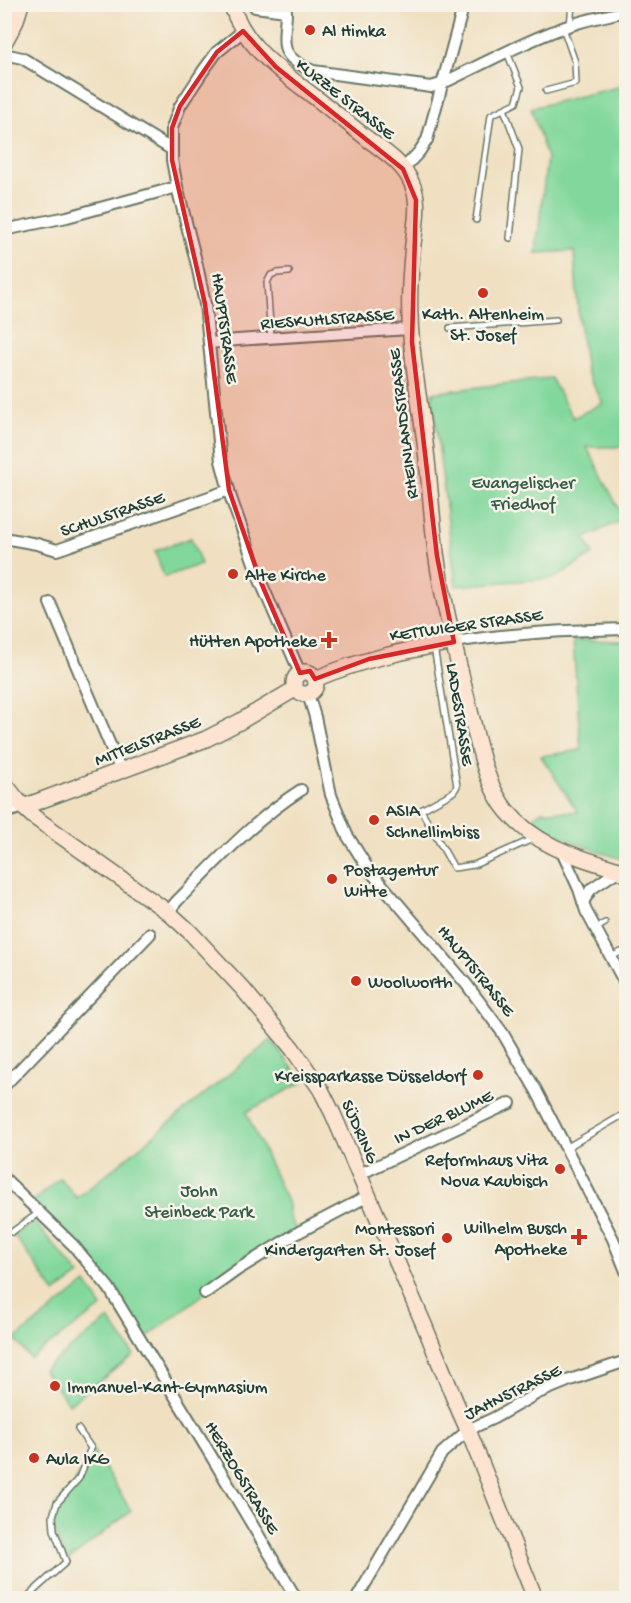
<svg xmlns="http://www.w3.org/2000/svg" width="631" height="1603" viewBox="0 0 631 1603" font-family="'Gochi Hand',sans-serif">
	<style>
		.green { fill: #82d89c; stroke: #508a68; stroke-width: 1.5 }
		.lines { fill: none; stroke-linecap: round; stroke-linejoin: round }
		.lane-casing { stroke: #687665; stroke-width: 8 }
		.street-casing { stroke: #687665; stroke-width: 14 }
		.secondary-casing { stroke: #687665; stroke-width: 18 }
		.lane { stroke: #fff; stroke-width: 5 }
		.street { stroke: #fff; stroke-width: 10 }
		.secondary { stroke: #fde4d1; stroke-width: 15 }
		.marked { fill: #d62828; fill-opacity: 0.2; stroke: #d62828; stroke-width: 4.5; stroke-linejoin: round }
		.poi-dot { fill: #c8321e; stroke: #f7f3e8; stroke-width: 2 }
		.labels { text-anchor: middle; stroke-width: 5; stroke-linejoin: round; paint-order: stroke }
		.poi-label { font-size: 18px; fill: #1f3d34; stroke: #f7f3e8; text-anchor: start }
		.street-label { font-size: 18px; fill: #1f3d34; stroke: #f7f3e8 }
		.park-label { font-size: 18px; fill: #335c49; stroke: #f7f3e8 }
	</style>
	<rect width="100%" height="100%" fill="#f7f3e8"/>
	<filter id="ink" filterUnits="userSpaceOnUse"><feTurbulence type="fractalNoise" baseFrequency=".0167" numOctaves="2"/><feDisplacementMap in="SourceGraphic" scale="12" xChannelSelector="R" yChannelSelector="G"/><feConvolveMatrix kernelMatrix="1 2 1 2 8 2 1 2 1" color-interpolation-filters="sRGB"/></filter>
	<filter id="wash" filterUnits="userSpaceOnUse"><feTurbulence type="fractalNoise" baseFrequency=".008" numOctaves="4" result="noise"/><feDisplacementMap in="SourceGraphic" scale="24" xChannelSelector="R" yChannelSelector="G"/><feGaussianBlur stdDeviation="1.35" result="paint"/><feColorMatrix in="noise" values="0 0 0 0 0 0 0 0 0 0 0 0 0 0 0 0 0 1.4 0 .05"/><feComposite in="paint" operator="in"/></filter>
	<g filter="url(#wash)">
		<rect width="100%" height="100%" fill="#f0e0c1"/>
		<g class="green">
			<path d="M626 85V447H587L624 519 585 538 593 554 555 578 456 586 432 393 551 378 573 418 603 403 586 371 579 321 574 251 536 253 547 158 531 108Z"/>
			<path d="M191 538 201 564 164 577 155 551Z"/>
			<path d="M573 640 626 641V860C593 851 560 839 532 818L542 811 578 812 541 756 581 750Z"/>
			<path d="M271 1040 303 1082 246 1112 288 1204C288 1216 290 1223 299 1232L205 1293 142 1341 109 1288 31 1203 60 1178 77 1198Z"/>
			<path d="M33 1221 80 1275 55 1293 14 1235Z"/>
			<path d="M86 1283 102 1307 30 1358 15 1339Z"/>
			<path d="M109 1319 134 1355 69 1404 43 1370Z"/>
			<path d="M91 1448 111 1478 131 1511 66 1562 54 1529 56 1505 74 1485Z"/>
		</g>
	</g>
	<g filter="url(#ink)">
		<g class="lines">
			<defs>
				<g id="lane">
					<path d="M570 26 572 4"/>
					<path d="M546 91 576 83 575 62 563 28"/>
					<path d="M504 109 519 149 510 238"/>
					<path d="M4 172H5"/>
					<path d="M476 220 491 115 516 103 521 87 507 52"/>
					<path d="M450 328 556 320"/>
					<path d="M271 338 267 283 271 275 277 273 289 272"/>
					<path d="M434 647 457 786 454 791 450 794 421 810 454 868 474 865 535 838"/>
					<path d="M595 929 605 923"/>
					<path d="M611 957 621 952"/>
					<path d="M566 1148 626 1113"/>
					<path d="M12 1232 40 1212"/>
					<path d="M26 1598 66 1562 54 1530 53 1516 57 1503 79 1478 91 1448 78 1429"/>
				</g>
				<g id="street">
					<path d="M255 7 286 11C286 23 283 35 285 46 286 58 303 67 313 71L431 87 441 84C485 63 530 38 577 23 593 18 610 15 626 11"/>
					<path d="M243 31 217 52 203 71 180 106 172 128V160L177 187 197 265 205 304 221 461 231 498 260 580 300 673"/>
					<path d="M4 54 22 58 171 149"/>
					<path d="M403 169 419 152 427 140 464 4"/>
					<path d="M4 230 67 217 177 187"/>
					<path d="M210 343 237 340 410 329"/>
					<path d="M4 538 37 544 57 550 229 490"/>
					<path d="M50 603 121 771"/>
					<path d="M454 642C512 633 569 630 626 629"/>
					<path d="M308 694 315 717 331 795 347 835 367 867 467 985 502 1032 536 1090 613 1239 626 1271"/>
					<path d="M4 813 23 807"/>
					<path d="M562 852 579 889 586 911 626 985"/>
					<path d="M583 902 591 889 619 870"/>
					<path d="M168 912 177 901C216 862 254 820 301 790"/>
					<path d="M4 1086 150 934"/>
					<path d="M358 1175 510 1103"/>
					<path d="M4 1178 73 1245 109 1288 207 1449 296 1598"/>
					<path d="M205 1293 237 1270 299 1232 368 1196"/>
					<path d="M357 1598 442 1453 468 1430 494 1418 538 1393 570 1380 626 1361"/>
				</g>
				<g id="secondary">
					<path d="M231 4C245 47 278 69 312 95 332 110 350 125 369 140 385 152 405 165 412 184 422 205 413 233 412 255 410 276 409 297 410 317 411 362 421 406 426 451 430 485 432 519 436 553 444 608 458 662 471 715 479 746 486 786 507 811 537 847 577 857 619 870L626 875"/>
					<path d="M4 43 15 23 21 4"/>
					<circle cx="305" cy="683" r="11"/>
					<path d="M315 679C360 660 406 650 454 642"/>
					<path d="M4 783 23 807 34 817 168 912 190 932 242 988 292 1048 321 1090 333 1114 425 1327 456 1403 468 1430 535 1598"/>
					<path d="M23 807 206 739 239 722 295 689"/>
				</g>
			</defs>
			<use href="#lane" class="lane-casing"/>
			<use href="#street" class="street-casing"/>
			<use href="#secondary" class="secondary-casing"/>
			<use href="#lane" class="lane"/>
			<use href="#street" class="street"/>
			<use href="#secondary" class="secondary"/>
		</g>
	</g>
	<path class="marked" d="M243 31 276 67 403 169 416 200 412 342 437 556 454 642 369 659 315 679 310 671 300 673 260 580 229 490 205 304 172 160V128L180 106 217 52Z"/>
	<g class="poi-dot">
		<circle cx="310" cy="30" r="6"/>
		<circle cx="483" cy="293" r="6"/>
		<circle cx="233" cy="574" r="6"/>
		<path d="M326 631h6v6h6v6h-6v6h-6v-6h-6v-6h6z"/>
		<circle cx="374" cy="820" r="6"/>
		<circle cx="332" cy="879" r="6"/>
		<circle cx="356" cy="981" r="6"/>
		<circle cx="478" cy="1075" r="6"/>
		<circle cx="560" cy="1169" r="6"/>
		<path d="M576 1228h6v6h6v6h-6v6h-6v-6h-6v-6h6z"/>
		<circle cx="447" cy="1238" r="6"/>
		<circle cx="55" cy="1386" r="6"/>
		<circle cx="34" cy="1458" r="6"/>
	</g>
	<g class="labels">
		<g class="poi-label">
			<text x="322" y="36">Al Himka</text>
			<text x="483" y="319" text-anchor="middle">Kath. Altenheim<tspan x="483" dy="21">St. Josef</tspan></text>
			<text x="245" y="580">Alte Kirche</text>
			<text x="317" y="646" text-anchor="end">Hütten Apotheke</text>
			<text x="386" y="816">ASIA<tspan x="386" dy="21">Schnellimbiss</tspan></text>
			<text x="344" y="875">Postagentur<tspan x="344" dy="21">Witte</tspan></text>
			<text x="368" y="987">Woolworth</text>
			<text x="466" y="1081" text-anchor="end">Kreissparkasse Düsseldorf</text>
			<text x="548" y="1165" text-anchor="end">Reformhaus Vita<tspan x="548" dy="21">Nova Kaubisch</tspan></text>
			<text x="567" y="1233" text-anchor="end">Wilhelm Busch<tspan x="567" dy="21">Apotheke</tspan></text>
			<text x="435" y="1234" text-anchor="end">Montessori<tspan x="435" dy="21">Kindergarten St. Josef</tspan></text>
			<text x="67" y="1392">Immanuel-Kant-Gymnasium</text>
			<text x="46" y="1464">Aula IKG</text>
		</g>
		<g class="street-label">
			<text transform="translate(346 98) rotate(38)" y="6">KURZE STRASSE</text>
			<text transform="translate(327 318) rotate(-4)" y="6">RIESKUHLSTRASSE</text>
			<text transform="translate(226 328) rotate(82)" y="6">HAUPTSTRASSE</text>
			<text transform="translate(402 424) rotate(-97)" y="6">RHEINLANDSTRASSE</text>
			<text transform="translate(112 513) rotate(-19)" y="6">SCHULSTRASSE</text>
			<text transform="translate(466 624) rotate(-8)" y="6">KETTWIGER STRASSE</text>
			<text transform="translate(461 714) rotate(81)" y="6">LADESTRASSE</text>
			<text transform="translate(147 740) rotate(-21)" y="6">MITTELSTRASSE</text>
			<text transform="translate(477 970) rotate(51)" y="6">HAUPTSTRASSE</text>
			<text transform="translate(443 1116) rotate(-25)" y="6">IN DER BLUME</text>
			<text transform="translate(361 1131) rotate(66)" y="6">SÜDRING</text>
			<text transform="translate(512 1391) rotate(-26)" y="6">JAHNSTRASSE</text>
			<text transform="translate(243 1477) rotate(59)" y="6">HERZOGSTRASSE</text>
		</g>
		<g class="park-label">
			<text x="523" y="488">Evangelischer<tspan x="523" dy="21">Friedhof</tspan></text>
			<text x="199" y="1196">John<tspan x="199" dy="21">Steinbeck Park</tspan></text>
		</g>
	</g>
	<rect width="631" height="1603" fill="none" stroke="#f7f3e8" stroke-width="24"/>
</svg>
